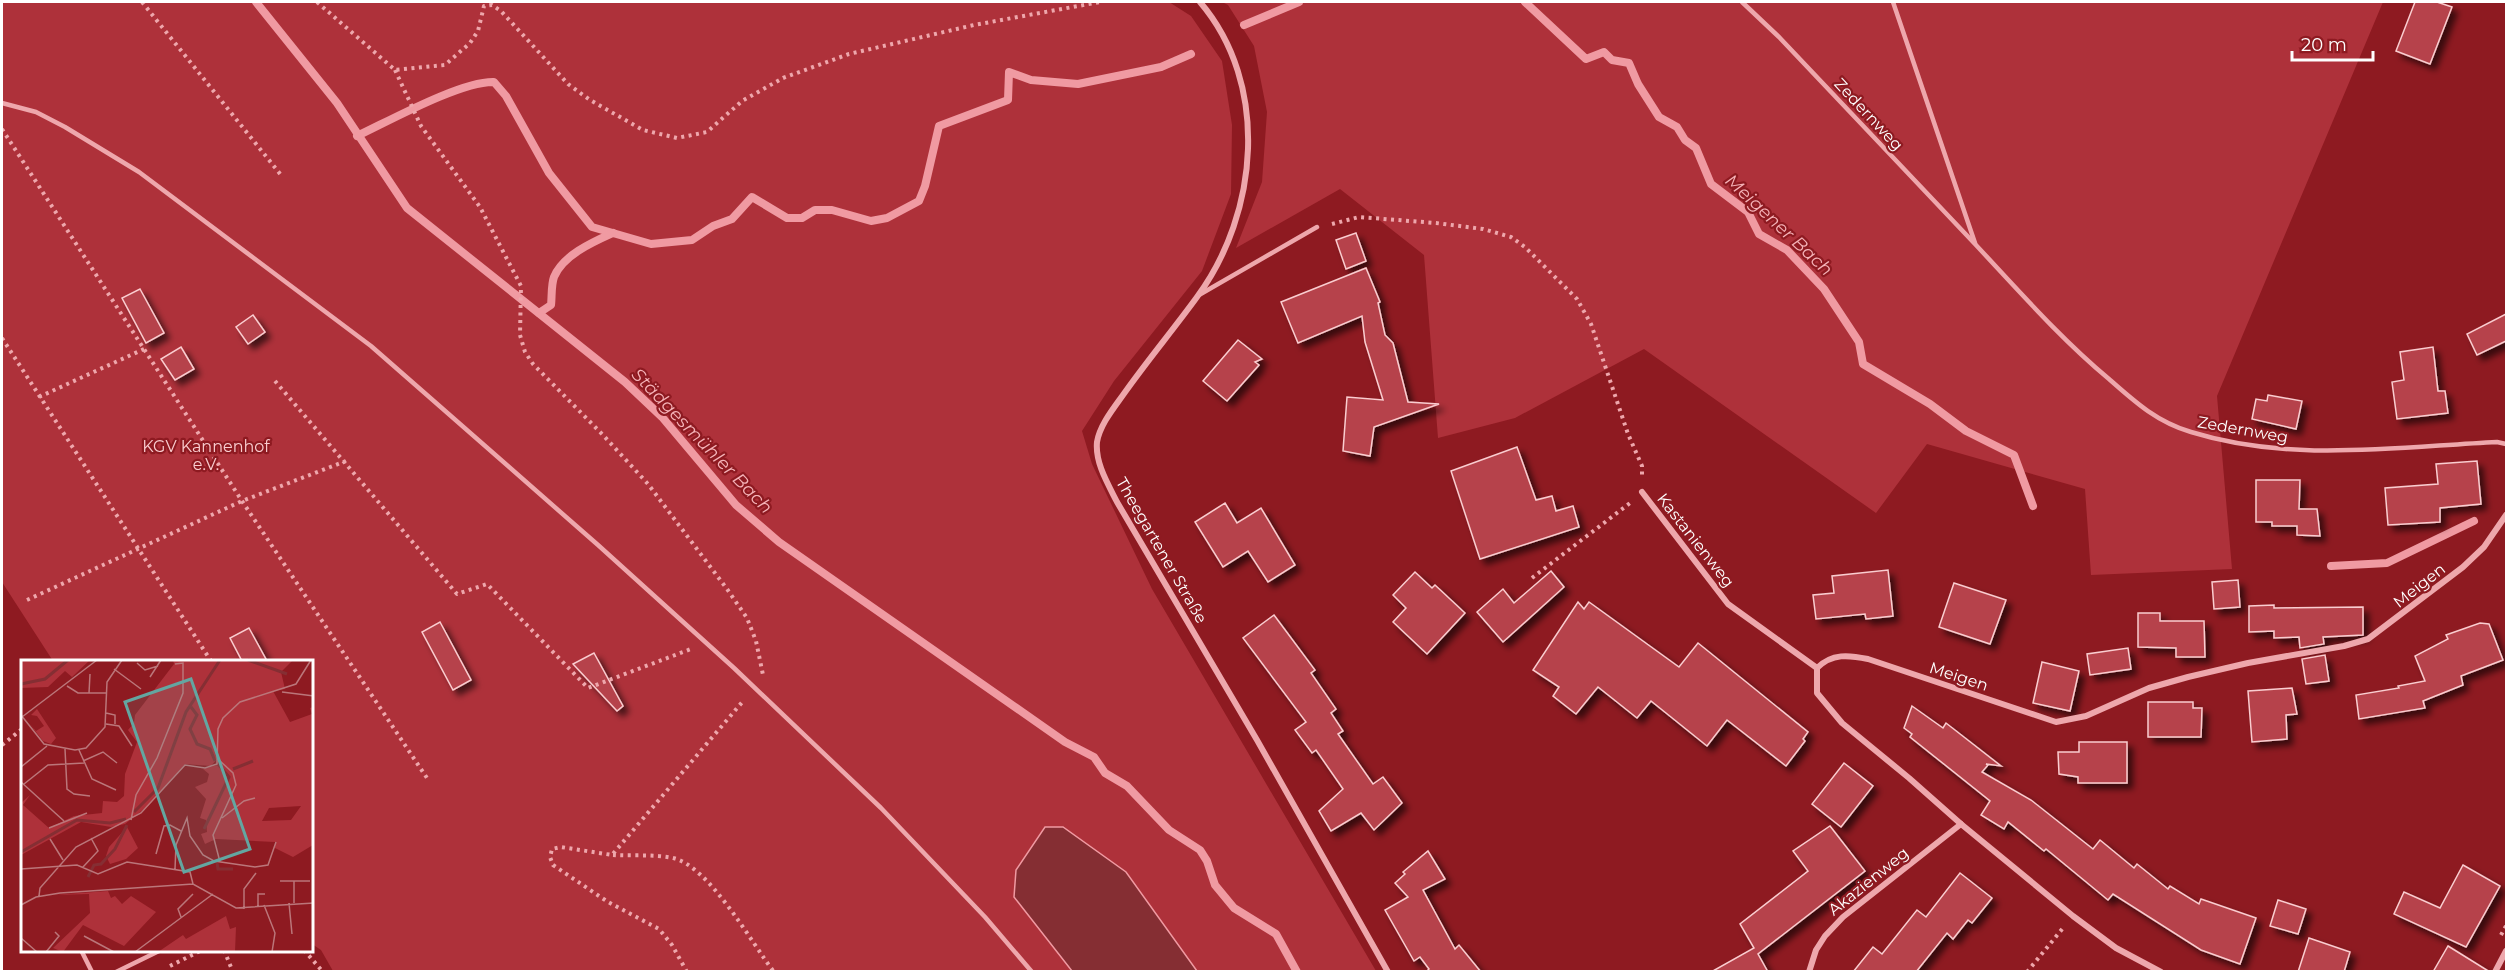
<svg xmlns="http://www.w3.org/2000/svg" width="2508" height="973" viewBox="0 0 2508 973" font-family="Montserrat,sans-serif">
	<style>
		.green { fill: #ae313a }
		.water { fill: #852e33; stroke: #f09aa2; stroke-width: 1.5 }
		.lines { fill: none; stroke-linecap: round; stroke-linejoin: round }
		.stream { stroke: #f09aa2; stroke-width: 8 }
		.building { fill: #b6434b; stroke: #facdd0; stroke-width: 1.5; filter: url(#shadow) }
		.path { stroke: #eea7ac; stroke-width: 4; stroke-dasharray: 3 4.5; stroke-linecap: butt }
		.lane { stroke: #eea7ac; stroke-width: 4.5 }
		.street { stroke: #eea7ac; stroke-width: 6 }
		.labels { text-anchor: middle; stroke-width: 4.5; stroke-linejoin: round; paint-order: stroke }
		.street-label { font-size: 16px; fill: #fff; stroke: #8e1a21 }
		.park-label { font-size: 16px; fill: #facdd0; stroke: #8e1a21 }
		.water-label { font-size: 18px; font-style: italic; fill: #f5b3b8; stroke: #8e1a21 }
		.inset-river { fill: none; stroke: #852e33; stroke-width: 3 }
		.inset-road { fill: none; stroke: #bb767a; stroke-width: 1.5 }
		.view { fill: #63a6a1; fill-opacity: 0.15; stroke: #63a6a1; stroke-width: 3 }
		.inset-edge { fill: none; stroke: #fff; stroke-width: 3 }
	</style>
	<defs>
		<filter id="shadow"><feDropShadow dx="5.5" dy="5.5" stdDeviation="3" flood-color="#0009"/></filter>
	</defs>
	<rect width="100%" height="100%" fill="#8e1a21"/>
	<g class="green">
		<path d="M2 2H1169L1191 16 1222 61 1232 125 1231 194 1202 271 1114 381 1082 431 1092 464 1152 589 1376 971H333L321 950 312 944V661H53L2 582Z"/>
		<path d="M1222 2H2383L2217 396 2232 569 2091 575 2085 489 1927 444 1876 513 1644 349 1515 418 1438 438 1424 255 1340 189 1236 248 1262 182 1267 112 1254 46 1228 5Z"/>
	</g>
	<path class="water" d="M1045 827H1063L1126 872 1197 971H1072L1014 897 1016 870Z"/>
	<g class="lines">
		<g class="stream">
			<path d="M256 2 337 103 407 208 625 382 662 417 736 505 779 542 1065 742 1094 757 1105 773 1127 786 1169 830 1200 850 1207 861 1215 885 1234 908 1276 934 1297 972"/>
			<path d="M1525 2 1586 59 1604 52 1612 60 1629 63 1638 84 1659 117 1677 127 1685 140 1696 148 1711 184 1748 212 1759 234 1787 250 1824 289 1859 342 1863 364 1930 404 1966 431 2014 455 2033 506"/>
			<path d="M1244 25 1299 2"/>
			<path d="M357 136C389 121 461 81 494 82L506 96 549 173 592 227 651 244 692 240 713 226 732 219 752 197 787 218H802L815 210H832L871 221 887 218 919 201 925 186 939 126 1008 100 1009 72 1031 80 1078 84 1161 67 1191 54"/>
			<path d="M539 313 551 305C552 297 551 285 554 277 563 255 593 242 613 233"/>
			<path d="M2331 566 2387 563 2474 521"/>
		</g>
	</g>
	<g class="building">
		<path d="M2415 2H2437L2452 7 2430 64 2396 51Z"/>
		<path d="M1356 233 1366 261 1346 269 1336 240Z"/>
		<path d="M1366 268 1380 302 1378 303 1385 335 1393 343 1408 402 1439 404 1374 427 1370 456 1343 451 1347 397 1383 400 1365 342 1362 316 1298 343 1281 302Z"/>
		<path d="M140 289 164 333 146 343 122 298Z"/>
		<path d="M2506 314V341L2477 355 2467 334Z"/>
		<path d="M253 315 265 332 248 344 236 327Z"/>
		<path d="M1238 340 1262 359 1255 362 1259 365 1227 401 1203 381Z"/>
		<path d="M181 347 194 369 175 380 161 359Z"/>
		<path d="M2433 347 2438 391H2445L2448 413 2397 419 2392 382 2404 380 2400 352Z"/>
		<path d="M2268 395 2302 401 2296 429 2252 419 2256 399 2267 401Z"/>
		<path d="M1517 447 1536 500 1552 496 1556 511 1573 506 1579 527 1480 559 1451 471Z"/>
		<path d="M2477 461 2481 504 2440 508V522L2388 525 2385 488 2438 484 2436 464Z"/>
		<path d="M2256 480H2300L2299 509H2317L2320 536 2297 535V526H2272V522H2256Z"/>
		<path d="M1225 503 1237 523 1261 508 1295 565 1268 582 1248 551 1223 567 1195 522Z"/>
		<path d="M1888 570 1893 616 1866 619 1865 614 1816 619 1813 595 1834 593 1832 576Z"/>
		<path d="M1551 571 1564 587 1503 642 1477 612 1503 589 1514 603Z"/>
		<path d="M1415 572 1432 588 1435 585 1465 613 1427 654 1393 622 1406 608 1393 595Z"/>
		<path d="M2238 580 2240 607 2214 609 2212 582Z"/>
		<path d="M1954 583 2006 600 1990 644 1939 627Z"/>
		<path d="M1578 602 1584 609 1589 602 1679 667 1698 643 1808 732 1803 739 1805 741 1786 766 1727 720 1707 746 1651 701 1637 718 1598 687 1576 714 1553 696 1559 687 1533 670Z"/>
		<path d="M2274 605V608L2363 607V635L2323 637 2324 644 2300 648 2299 637 2274 638V631L2249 632V606Z"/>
		<path d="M2138 613H2160V621H2204L2205 657H2176V648L2138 647Z"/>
		<path d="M1274 615 1315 670 1311 673 1336 709 1331 713 1343 731 1338 734 1373 784 1383 777 1402 803 1374 830 1361 813 1331 831 1319 811 1343 789 1316 750 1312 753 1295 730 1306 722 1243 638Z"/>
		<path d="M440 622 471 680 453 690 422 632Z"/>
		<path d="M2480 623 2489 624 2503 660 2461 676 2463 685 2423 701 2425 708 2359 719 2356 695 2399 688 2398 686 2425 681 2415 656 2448 639 2446 635Z"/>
		<path d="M249 628 267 661H242L230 638Z"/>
		<path d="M2128 648 2131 669 2090 675 2087 654Z"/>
		<path d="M594 653 623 706 617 711 573 664Z"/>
		<path d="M2325 655 2329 681 2306 684 2302 659Z"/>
		<path d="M2042 662 2079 671 2070 711 2033 703Z"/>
		<path d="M2292 688 2297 714 2286 715 2287 739 2252 742 2248 691Z"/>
		<path d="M2148 702H2193V708H2202L2201 737H2148Z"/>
		<path d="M1912 706 1943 728 1946 723 2001 766 1986 764 1988 765 1982 772 2031 800 2093 849 2100 840 2134 868 2137 864 2168 889 2170 886 2199 904 2201 899 2256 918 2240 964 2201 950 2113 894 2108 900 2046 849 2044 851 2008 822 2004 829 1981 815 1990 801 1910 737 1912 734 1904 728Z"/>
		<path d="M2079 742H2127V783H2078V777L2059 774 2058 752H2079Z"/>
		<path d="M1844 763 1873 786 1841 827 1812 804Z"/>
		<path d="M1830 826 1865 871 1758 954 1768 972H1711L1754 948 1740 924 1808 871 1793 851Z"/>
		<path d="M1428 851 1445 879 1423 890 1455 949 1459 945 1481 972H1426L1429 969 1420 957 1414 961 1385 910 1408 897 1395 883 1405 874 1403 872Z"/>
		<path d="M2463 865 2500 886 2466 947 2394 914 2404 892 2440 908Z"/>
		<path d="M1960 873 1992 898 1972 923 1968 920 1953 939 1947 933 1916 972H1853L1873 947 1882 954 1917 910 1926 917Z"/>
		<path d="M2278 900 2306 909 2298 934 2270 926Z"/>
		<path d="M2309 938 2350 952 2344 972H2298Z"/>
		<path d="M2448 946 2490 972H2433Z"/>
	</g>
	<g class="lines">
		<g class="path">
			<path d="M142 2 281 175"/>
			<path d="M317 2 395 70 445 65 470 43 478 31 484 6 492 5 501 11 568 84 590 100 643 130 677 138 707 132 742 101 783 78 849 54 974 25 1100 2"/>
			<path d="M395 70 421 126 480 207 521 286 520 335 525 352 533 364 603 435 648 484 727 589 747 618 756 641 763 675"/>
			<path d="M2 129 242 501 427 778"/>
			<path d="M1332 224 1359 217 1436 223 1483 229 1511 237 1525 247 1577 299 1591 324 1628 434 1642 466V477"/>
			<path d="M2 338 211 661"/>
			<path d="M275 381 457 594 487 584 588 688 691 649"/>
			<path d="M39 397 144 349"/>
			<path d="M1532 578 1630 503"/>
			<path d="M27 600 242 501 346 461"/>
			<path d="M2 745 22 729"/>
			<path d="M613 855C632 856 654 854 673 858 709 866 751 942 774 972"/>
			<path d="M2501 935 2506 926"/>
			<path d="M224 950 233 972"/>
			<path d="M304 950 323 972"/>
			<path d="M170 966 202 950"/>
			<path d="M687 972 672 945 659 929 608 902 553 865 550 857 552 849 561 847 612 855 744 700"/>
			<path d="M2027 972 2063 928"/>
		</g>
		<g class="lane">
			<path d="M1742 2 1779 37C1844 106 1910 175 1975 244 2019 291 2060 338 2109 379 2135 402 2157 422 2191 432 2291 463 2395 447 2497 442L2506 444"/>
			<path d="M1893 2 1975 243"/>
			<path d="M2 103 36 112 65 127 139 172 371 346 598 545 734 668 881 808 985 917 1032 972"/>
			<path d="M1199 295 1317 227"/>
			<path d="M81 950 92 972"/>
			<path d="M116 972 161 950"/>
		</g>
		<g class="street">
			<path d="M1200 2C1270 84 1259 213 1197 297 1173 330 1147 361 1123 395 1113 409 1100 425 1097 442 1095 463 1108 484 1117 502L1257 740 1388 972"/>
			<path d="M1642 492 1728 604 1817 668"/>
			<path d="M1809 972 1816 950 1825 936 1843 917 1961 824"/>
			<path d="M2161 972 2116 948 2073 916 1961 824 1909 778 1842 723 1817 693V668C1832 653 1849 655 1868 659L2056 722 2086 716 2149 688 2188 677 2248 663 2344 646 2368 639 2463 567 2484 547 2506 515"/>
			<path d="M2495 972 2506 951"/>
		</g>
	</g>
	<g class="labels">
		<g class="street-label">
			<text transform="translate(1869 114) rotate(47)" y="6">Zedernweg</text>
			<text transform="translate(2243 429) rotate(10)" y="6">Zedernweg</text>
			<text transform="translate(1696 540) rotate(52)" y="6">Kastanienweg</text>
			<text transform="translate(1162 550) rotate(60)" y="6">Theegartener Straße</text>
			<text transform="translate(2419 585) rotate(-38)" y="6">Meigen</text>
			<text transform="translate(1959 676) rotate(18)" y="6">Meigen</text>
			<text transform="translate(1868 881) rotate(-39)" y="6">Akazienweg</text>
		</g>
		<g class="park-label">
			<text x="206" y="452">KGV Kannenhof<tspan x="206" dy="18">e.V.</tspan></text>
		</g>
		<g class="water-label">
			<text transform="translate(1779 225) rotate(43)" y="6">Meigener Bach</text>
			<text transform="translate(702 441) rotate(46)" y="6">Städgesmühler Bach</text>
		</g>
	</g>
	<g transform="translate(21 660)">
		<rect width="292" height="292" fill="#8e1a21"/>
		<path d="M0 0H69L51 17 44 11 27 27 0 28ZM152 0H272L260 12 264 29 252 31 269 62 291 54 289 48 292 47V185L272 197 254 188V182L195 179 184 184 180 174 186 172 185 160 179 158 185 139 174 127 186 122 188 114 182 109 196 105 198 97 190 106 164 104 128 145 104 164 90 167 60 162 0 195V143L9 135 2 145 28 168 53 156 81 153 82 141 96 142 103 136 104 114 116 82 107 70 113 63 114 55 153 4ZM280 146 270 160 241 161 248 148ZM16 49 35 78 30 84 22 81 9 64 15 71 23 66 16 56 10 55ZM106 167 117 188 105 199 89 204 85 196 88 187ZM87 231 90 238 94 236 101 244 110 236 135 252 103 286 62 265 42 292 32 288 69 253 68 234 33 235ZM205 256 209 269 215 267 214 292H137L162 275 165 279Z" fill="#ae313a" fill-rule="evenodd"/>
		<path class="inset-river" d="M227 0 266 14M0 24 24 19 47 0M170 47 176 55 169 69 176 84 189 89 194 101M212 109 232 101M113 152 137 128 165 52 199 0M183 169 208 117 197 104M0 192 56 160 89 163 105 159M196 203 197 209H212M67 217 73 205 80 204 94 189 106 165"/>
		<path class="inset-road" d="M116 3 124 10 137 6M93 9 120 29M129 17 140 0M46 26 57 33H85M261 32 293 36M68 33 69 14M85 53 94 55V64M0 55 23 84 54 90 65 88 84 67 86 22 101 0M1 57 76 0M85 64 98 66 111 86M44 89 46 129 53 134 69 136M58 90 71 119 95 130M198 100 212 113 215 125 192 175 199 202M62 101 82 92 96 103M0 107 26 86M0 122 43 161M3 124 27 105 63 103M201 158 223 141 234 138M110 160 115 135 136 98 162 33V3L154 4M28 168 66 153M29 179 42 200M135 194 143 166 149 165 160 171M62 207 77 191 70 178M0 209 56 205 77 214 106 202 169 212 172 224M154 209 155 185 166 158 169 176 182 195 193 201 234 207 247 205 255 182M259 221H289M273 221V243M18 236 19 228 55 187 120 153 164 105 184 108 196 104 197 69 202 58 219 42 275 24 290 0M268 243 271 274M0 245 15 237 39 233 172 224 215 248 293 243M243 245 254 273 251 292M237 247V234H244M223 249V229L235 213M160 257 157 249 172 234M63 276 93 292M0 278 16 292M25 292 38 276 34 272M114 292 192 234"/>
		<path class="view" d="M170 19 229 189 163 212 104 42Z"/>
		<rect width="292" height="292" class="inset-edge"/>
	</g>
	<rect width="2508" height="973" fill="none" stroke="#ffffff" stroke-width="6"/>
	<path d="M2292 51v9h81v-9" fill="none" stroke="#ffffff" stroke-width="3"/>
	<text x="2301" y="51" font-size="18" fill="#ffffff" stroke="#8e1a21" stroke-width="4.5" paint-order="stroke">20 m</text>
</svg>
